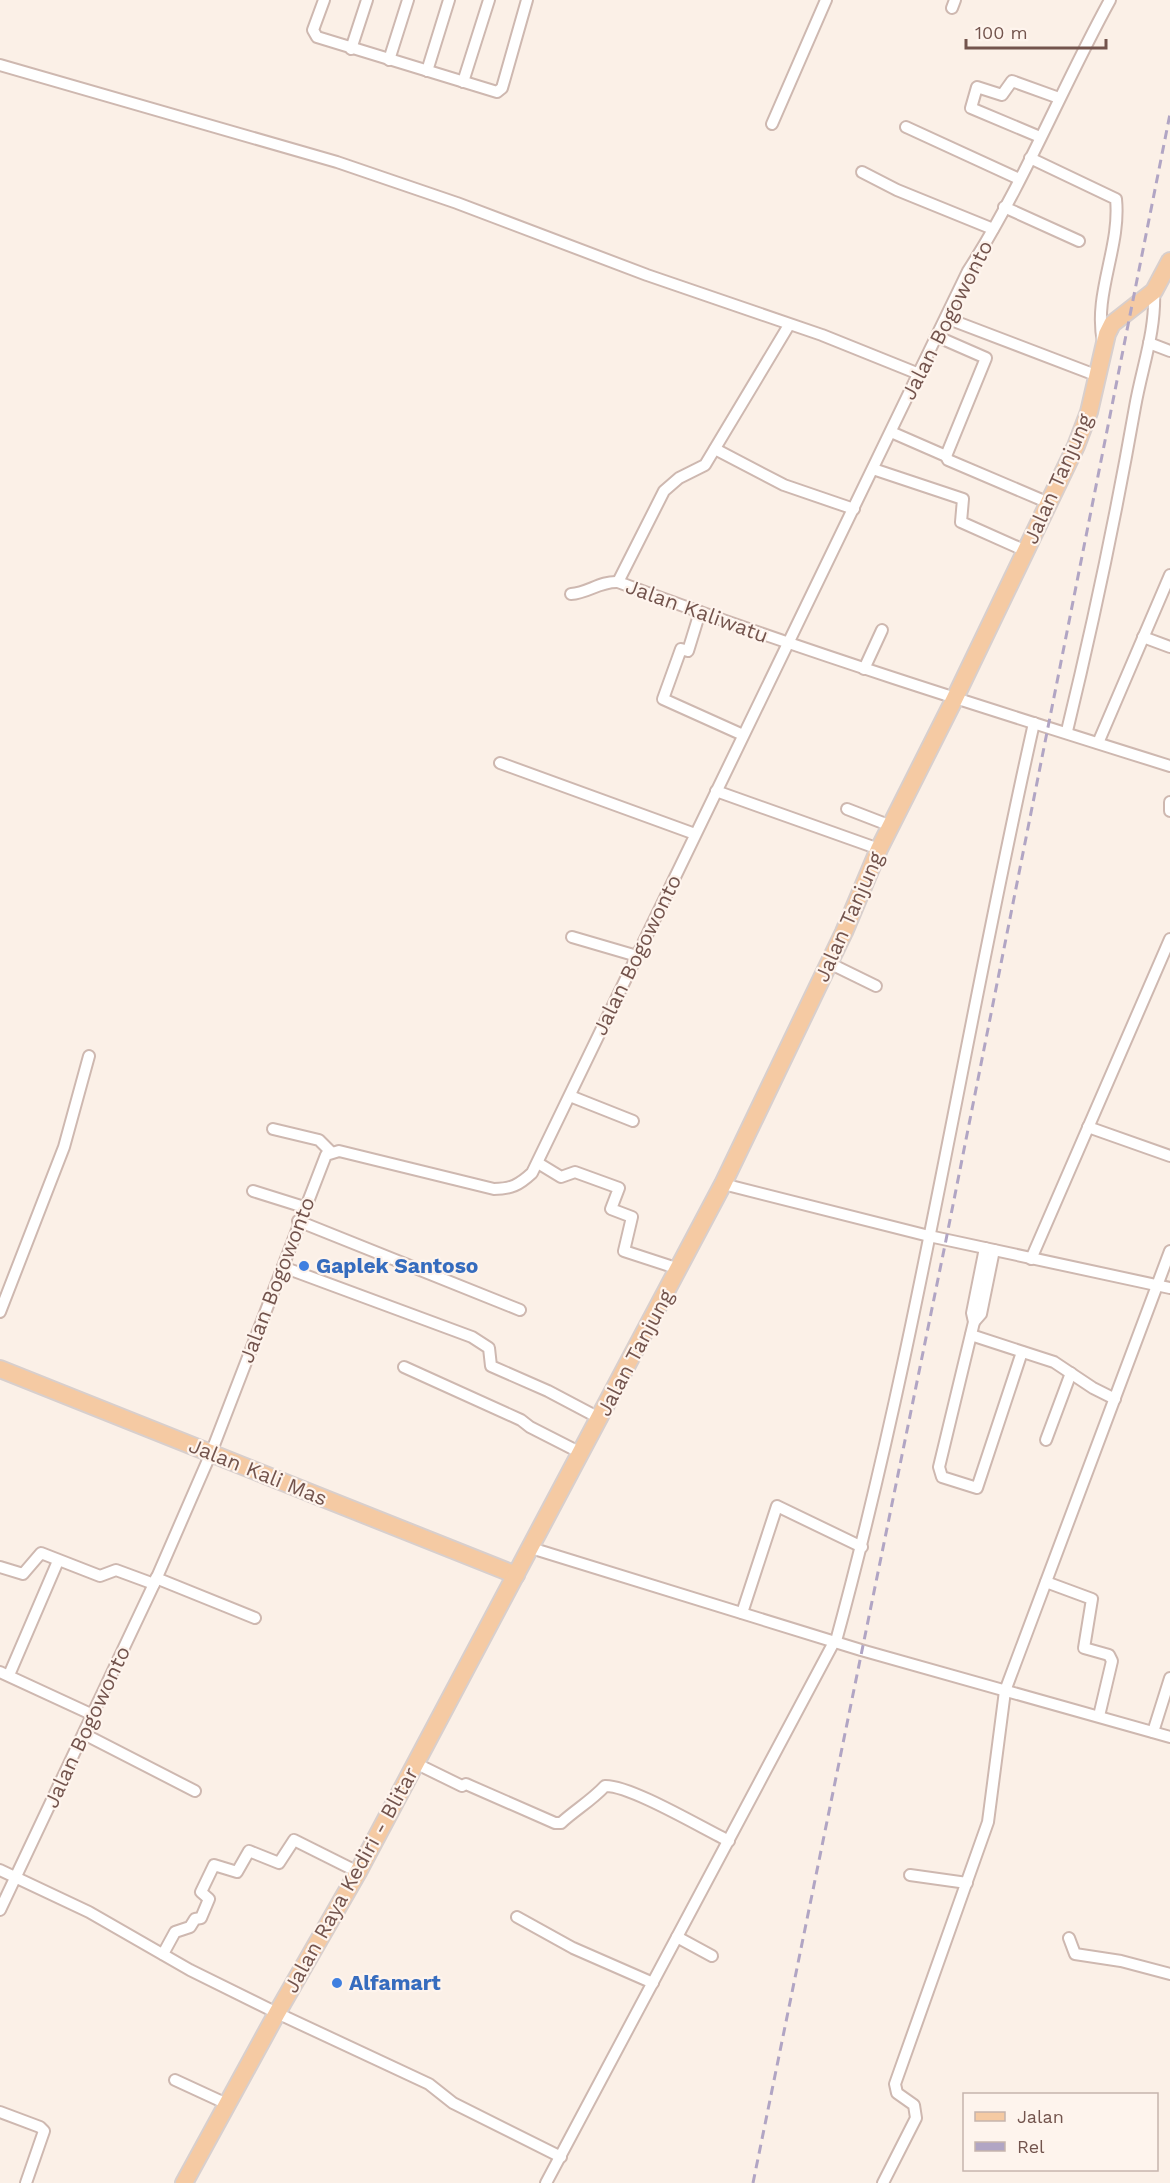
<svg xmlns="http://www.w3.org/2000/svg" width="1170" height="2183" viewBox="0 0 1170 2183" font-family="'Work Sans',sans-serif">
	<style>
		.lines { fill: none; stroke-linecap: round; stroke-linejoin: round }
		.minor-casing { stroke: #ceb8b0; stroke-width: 14 }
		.primary-casing { stroke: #d8cfcd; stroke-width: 20 }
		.minor { stroke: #fff; stroke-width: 10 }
		.primary { stroke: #f5caa3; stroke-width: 16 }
		.rail { stroke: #b1a5c4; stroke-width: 3; stroke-dasharray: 9 6; stroke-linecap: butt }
		.shop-dot { fill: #3f7fe0; stroke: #fef4ed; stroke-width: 2 }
		.labels { text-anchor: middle; stroke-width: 4.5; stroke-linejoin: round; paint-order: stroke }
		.street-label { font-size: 21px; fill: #73544d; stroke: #fef4ed }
		.shop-label { font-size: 21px; font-weight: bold; fill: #366cbe; stroke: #fef4ed; text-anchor: start }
	</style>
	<rect width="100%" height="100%" fill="#fbf0e7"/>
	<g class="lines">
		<defs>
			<g id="minor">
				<path d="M324 0 313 30 317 37 497 92 502 88 527 0"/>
				<path d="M952 8 955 0"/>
				<path d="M351 49 367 0"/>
				<path d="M389 60 408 0"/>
				<path d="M0 65 337 162 457 203 647 275 822 335 919 374"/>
				<path d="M427 71 449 0"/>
				<path d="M463 82 489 0"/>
				<path d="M772 124 826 0"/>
				<path d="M906 127 1019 179"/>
				<path d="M1040 137 971 108 977 87 1002 95 1012 81 1059 98"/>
				<path d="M1030 158 1116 199C1121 247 1093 294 1103 342"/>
				<path d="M862 172 897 190 993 229"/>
				<path d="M1004 207 1079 241"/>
				<path d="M946 318 1098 376"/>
				<path d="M938 337 986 358 946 456"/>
				<path d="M1149 343 1170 351"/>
				<path d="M891 432 946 456 948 460 1049 503"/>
				<path d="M715 449 784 485 854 509"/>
				<path d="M873 469 963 499 961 522 1026 551"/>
				<path d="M618 582 664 491 679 478 705 465 789 325"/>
				<path d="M571 594C588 593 600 581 618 582 800 650 985 708 1170 766"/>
				<path d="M700 612 688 651 681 649 663 699 743 735"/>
				<path d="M1143 637 1170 647"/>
				<path d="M864 669 882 630"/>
				<path d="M1067 731C1093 624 1116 515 1135 407 1142 367 1156 331 1154 291"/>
				<path d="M1098 743 1170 575"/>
				<path d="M500 763 695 834"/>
				<path d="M716 791 879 849"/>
				<path d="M1170 802V811"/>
				<path d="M847 809 891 826"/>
				<path d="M572 937 637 956"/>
				<path d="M829 963 876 986"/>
				<path d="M570 1096 633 1121"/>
				<path d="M1088 1127 1170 1156"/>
				<path d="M273 1129 319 1140 331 1152"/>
				<path d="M538 1163 561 1177 575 1172 619 1188 611 1209 632 1217 624 1251 679 1269"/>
				<path d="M723 1184 929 1236 1170 1288"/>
				<path d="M253 1191 304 1207"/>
				<path d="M298 1221 520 1310"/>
				<path d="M985 1248 972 1313 974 1322 939 1467 942 1477 977 1488 1022 1352"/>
				<path d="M1031 1259 1170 939"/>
				<path d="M283 1267 472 1337 489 1348 491 1366 548 1391 601 1419"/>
				<path d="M0 1312 64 1147 89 1056"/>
				<path d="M974 1322 981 1314 994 1250"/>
				<path d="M971 1335 1054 1362 1093 1388 1115 1399"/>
				<path d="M404 1367 521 1420 530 1427 581 1453"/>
				<path d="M1046 1440 1071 1373"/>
				<path d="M531 1548 861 1650 1170 1737"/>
				<path d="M0 1567 23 1574 41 1553 100 1576 116 1570 154 1584"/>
				<path d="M156 1578 255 1618"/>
				<path d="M1046 1582 1092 1599 1084 1648 1109 1655 1112 1661 1099 1716"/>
				<path d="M742 1613 777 1506 862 1547"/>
				<path d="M836 1641C919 1338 965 1028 1034 723"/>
				<path d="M0 1672 93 1715"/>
				<path d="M9 1675 58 1561"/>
				<path d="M1153 1732 1170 1678"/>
				<path d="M84 1734 195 1791"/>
				<path d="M415 1763 462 1786 466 1784 555 1823H561C575 1810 591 1801 605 1786 630 1785 702 1828 729 1841"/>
				<path d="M0 1870 89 1912 190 1970 277 2013 429 2084 453 2103 561 2157"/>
				<path d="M910 1875 967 1883"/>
				<path d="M0 1910 154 1584 211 1453 326 1155 339 1151 494 1189C511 1189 519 1185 532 1173L968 271C1023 186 1061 89 1110 0"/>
				<path d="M517 1917 573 1948 653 1983"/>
				<path d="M677 1937 712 1956"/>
				<path d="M1069 1938 1075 1954 1121 1961 1170 1974"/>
				<path d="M163 1954 175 1932 190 1927 195 1919 201 1918 209 1899 201 1892 214 1865 237 1872 249 1851 279 1863 294 1840 358 1872"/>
				<path d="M175 2080 227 2104"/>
				<path d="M0 2112 40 2127 44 2131 26 2183"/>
				<path d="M546 2183 834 1642"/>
				<path d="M883 2183 916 2118 914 2105 897 2093 895 2084 988 1822 1005 1691 1170 1251"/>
			</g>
			<g id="primary">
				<path d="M0 1369 516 1575"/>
				<path d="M184 2183 277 2013 358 1872 723 1184 844 932 879 849 954 700 1076 446 1089 412 1107 334 1112 324 1154 291 1170 261"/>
			</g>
		</defs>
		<use href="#minor" class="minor-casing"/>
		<use href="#primary" class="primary-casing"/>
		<use href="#minor" class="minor"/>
		<use href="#primary" class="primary"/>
		<path class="rail" d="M753 2183 946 1240 1170 114"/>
	</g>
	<g class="shop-dot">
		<circle cx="304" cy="1266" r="6"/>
		<circle cx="337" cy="1983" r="6"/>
	</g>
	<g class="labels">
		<g class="street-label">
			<text transform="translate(947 320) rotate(-63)" y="7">Jalan Bogowonto</text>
			<text transform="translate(1058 479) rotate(-66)" y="7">Jalan Tanjung</text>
			<text transform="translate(697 611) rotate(20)" y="7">Jalan Kaliwatu</text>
			<text transform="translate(849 917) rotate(-66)" y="7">Jalan Tanjung</text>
			<text transform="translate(637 955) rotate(-64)" y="7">Jalan Bogowonto</text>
			<text transform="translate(277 1280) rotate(-69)" y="7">Jalan Bogowonto</text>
			<text transform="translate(635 1353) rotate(-62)" y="7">Jalan Tanjung</text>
			<text transform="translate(258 1472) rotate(22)" y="7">Jalan Kali Mas</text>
			<text transform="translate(87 1727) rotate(-65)" y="7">Jalan Bogowonto</text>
			<text transform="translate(351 1880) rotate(-61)" y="7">Jalan Raya Kediri - Blitar</text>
		</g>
		<g class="shop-label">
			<text x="316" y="1273">Gaplek Santoso</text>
			<text x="349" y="1990">Alfamart</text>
		</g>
	</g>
	<rect x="963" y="2093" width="195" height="78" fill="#fef4ed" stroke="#c6b4ad" stroke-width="1.5"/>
	<rect x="975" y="2112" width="30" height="9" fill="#f5caa3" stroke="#c6b4ad" stroke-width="1.5"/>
	<text x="1017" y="2123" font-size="18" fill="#73544d">Jalan</text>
	<rect x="975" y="2142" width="30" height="9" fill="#b1a5c4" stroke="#c6b4ad" stroke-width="1.5"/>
	<text x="1017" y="2153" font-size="18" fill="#73544d">Rel</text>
	<path d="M966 39v9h140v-9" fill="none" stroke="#73544d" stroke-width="3"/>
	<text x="975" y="39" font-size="18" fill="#73544d" stroke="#fef4ed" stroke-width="4.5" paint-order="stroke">100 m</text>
</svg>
